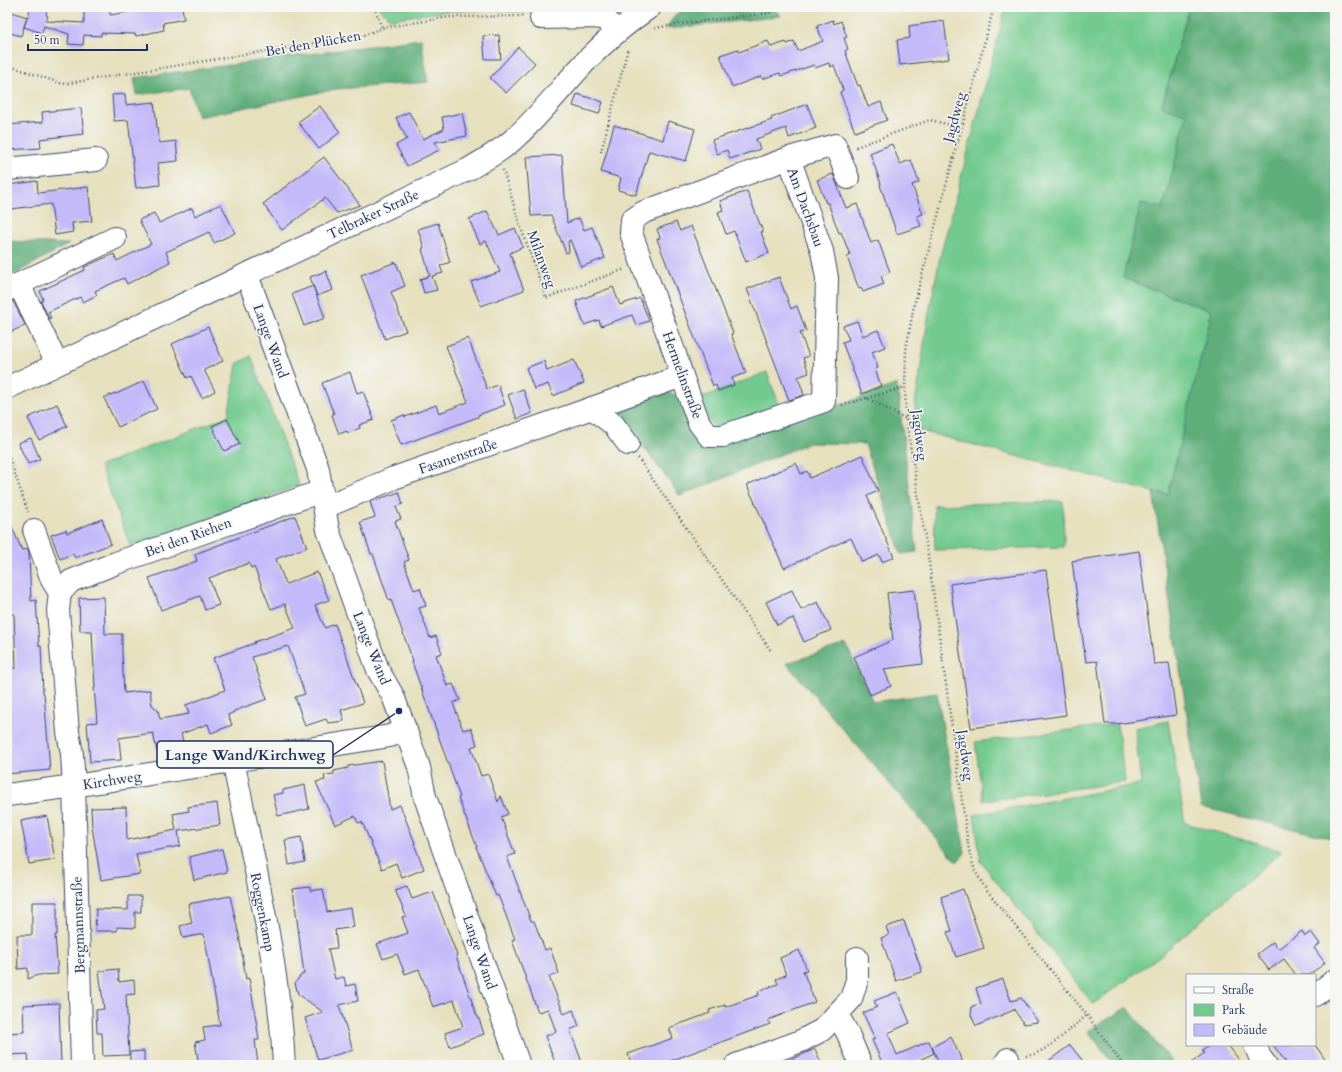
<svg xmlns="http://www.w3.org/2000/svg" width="1342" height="1072" viewBox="0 0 1342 1072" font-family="Cardo,serif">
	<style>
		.green { fill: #73ca8f; stroke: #477c76 }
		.forest { fill: #5eae7a; stroke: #3c6e6c }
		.building { fill: #c4b9f9 }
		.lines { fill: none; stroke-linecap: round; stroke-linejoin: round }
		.minor-casing { stroke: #394a6c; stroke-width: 24 }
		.path { stroke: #394a6c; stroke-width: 2.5; stroke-dasharray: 1 3; stroke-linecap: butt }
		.minor { stroke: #fff; stroke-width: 22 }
		.labels { text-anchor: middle; stroke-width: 3; stroke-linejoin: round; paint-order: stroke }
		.street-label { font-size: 14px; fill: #1b2f5e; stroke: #f6f6f2 }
		.leader { fill: none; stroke: #1b2f5e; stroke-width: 1.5 }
		.callout-dot { fill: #1b2f5e; stroke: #f6f6f2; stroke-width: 1.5 }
		.callout { fill: #f6f6f2; stroke: #1b2f5e; stroke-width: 1.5 }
		.callout-label { font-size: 15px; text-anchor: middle; font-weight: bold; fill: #1b2f5e }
	</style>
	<rect width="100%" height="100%" fill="#f6f6f2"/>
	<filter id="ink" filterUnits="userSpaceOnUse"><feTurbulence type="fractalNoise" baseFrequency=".025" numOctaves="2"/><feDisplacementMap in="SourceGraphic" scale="8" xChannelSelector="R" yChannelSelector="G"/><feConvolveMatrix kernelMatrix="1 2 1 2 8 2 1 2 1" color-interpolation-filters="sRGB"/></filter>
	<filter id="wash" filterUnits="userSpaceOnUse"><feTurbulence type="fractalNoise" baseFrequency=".012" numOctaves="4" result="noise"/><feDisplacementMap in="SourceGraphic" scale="16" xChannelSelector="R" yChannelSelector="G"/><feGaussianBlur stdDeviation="0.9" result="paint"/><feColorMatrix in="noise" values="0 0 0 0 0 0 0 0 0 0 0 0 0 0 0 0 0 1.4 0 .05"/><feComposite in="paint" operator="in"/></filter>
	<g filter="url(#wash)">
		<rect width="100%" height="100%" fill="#e6e0bd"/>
		<g class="green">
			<path d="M379 7H541L542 13 484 10 447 11 391 19 379 9Z"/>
			<path d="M1006 7H1189L1162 105 1187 114 1163 209 1141 204 1123 278 1212 311 1168 494 1153 492 917 430 915 404 929 312 940 257Z"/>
			<path d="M251 356 299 485 131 548 100 466 228 416 237 364Z"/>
			<path d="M767 372 783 415 723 436 691 402Z"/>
			<path d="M1063 501 1064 547 935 550 934 505Z"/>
			<path d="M1168 721 1185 823 1282 851 1161 955 1093 1004 981 862 974 815 1141 784 1135 728Z"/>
			<path d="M1117 724 1125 782 983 801 975 742Z"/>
		</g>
		<g class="forest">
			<path d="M687 7H773L781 16 666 29 675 15Z"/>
			<path d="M1189 7H1335V839L1201 807 1153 492 1168 494 1212 311 1123 278 1141 203 1163 208 1187 115 1162 106Z"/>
			<path d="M421 39 428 82 337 89 198 117 189 88 137 95 134 78Z"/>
			<path d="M7 241 69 244 7 278Z"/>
			<path d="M897 384 917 552 901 554 865 444 809 443 680 496 616 410 669 392 685 401 704 448 826 410Z"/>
			<path d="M846 645 873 702 937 693 965 853 957 862 786 663Z"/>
			<path d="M1127 1007 1174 1065H1114L1088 1031Z"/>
		</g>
		<g id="blocks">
			<g class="building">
				<path d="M31 7H48L46 15 48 16 46 21 84 23V7H110V15L158 7H182L184 19 163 23 164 30 136 36 135 34 101 33V36L84 35 83 45 68 44 69 34 44 26 42 33 24 27Z"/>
				<path d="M12 12 27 17 21 36 7 32V28Z"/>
				<path d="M833 20 834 24 841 21 847 37 844 38 848 49 845 51 858 86 860 85 868 107 881 102 887 120 855 132 840 92 843 90 834 65 830 67 829 63 815 68 814 65 781 76 780 73 762 79V76L732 87 720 55 738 49 739 52 768 41 771 47 786 42 787 44 794 41 798 51 823 41 817 26Z"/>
				<path d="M944 21 949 59 900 65 897 40 910 38 909 26Z"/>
				<path d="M499 35 501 59H485L483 36Z"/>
				<path d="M518 47 535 63 506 93 490 78Z"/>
				<path d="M125 94 126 105 154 102 159 143 176 141 178 161 158 163 160 185 136 188 128 120 114 121 112 95Z"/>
				<path d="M577 94 603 102 599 114 573 106Z"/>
				<path d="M807 104 816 128 789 138 786 128 756 139 760 149 730 159 727 150 717 154 712 140 772 120 771 118Z"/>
				<path d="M320 106 340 132 319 149 298 122Z"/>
				<path d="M81 108 84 134 40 139 41 148 7 150V125L43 122 42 112Z"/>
				<path d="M409 112 423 139 444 129 442 117 462 113 467 136 435 142 439 150 407 166 396 145 407 139 396 118Z"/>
				<path d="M668 121 695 129 686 161 649 151 636 195 618 190 621 178 601 172 614 125 663 140Z"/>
				<path d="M892 144 900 164 911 160 919 182 912 185 923 214 917 216 921 226 897 234 880 185 881 184 870 153Z"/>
				<path d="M562 155 567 223 579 218 584 230 592 227 605 258 581 267 570 240 568 241 569 252 566 253 551 215 531 216 526 157Z"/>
				<path d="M324 157 360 205 337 213 325 198 282 230 263 204Z"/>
				<path d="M833 174 846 208 857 204 871 243 878 240 890 272 881 276 884 284 863 292 861 288 859 289 847 257 850 255 841 232 839 233 828 203H826L817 180Z"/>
				<path d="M37 181 38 193 88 187 92 221 72 223 73 232 55 235 51 204 11 209 8 185Z"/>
				<path d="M747 191 763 232H761L769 253 746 262 734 231 726 234 718 212 723 210 720 201Z"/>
				<path d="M221 204 235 233 214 243 209 232 166 252 170 262 127 284 124 278 95 291 97 295 83 302 80 297 48 312 51 318 49 319 41 301 43 300 40 291 85 270 84 267 114 254 117 261 151 244 139 220 154 213 159 223 192 208 195 216Z"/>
				<path d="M487 211 499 235 515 228 523 247 510 253 524 290 481 306 471 282 500 272 486 241 480 244 469 219Z"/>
				<path d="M676 222 680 231 691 226 733 333 731 334 746 373 732 378 734 385 718 391 716 385 713 386 657 239 660 238 657 229Z"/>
				<path d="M438 223 450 262 440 266 443 273 432 276 437 290 424 293 420 279 430 276 422 249 424 248 418 229Z"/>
				<path d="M396 262 405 286 391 292 406 331 385 339 361 275Z"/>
				<path d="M326 271 333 290 317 296 310 277Z"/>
				<path d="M779 277 791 309 797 306 806 331 800 333 809 356 803 358 809 373 798 377 804 395 789 400 747 289Z"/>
				<path d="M313 286 325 318 304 326 292 294Z"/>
				<path d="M613 287 620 305 640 298 649 321 636 325 632 315 601 326 599 320 584 325 576 301Z"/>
				<path d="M13 301 25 325 7 334V302Z"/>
				<path d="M857 321 863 336 878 330 885 347 872 352 878 368 875 369 881 386 862 394 842 342 849 340 843 326Z"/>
				<path d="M208 327 223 361 204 370 215 391 202 398 191 376 187 378 172 344Z"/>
				<path d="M468 338 487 389 498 385 505 405 478 415V417L401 445 391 420 404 415 405 417 436 405 439 413 468 402 446 346Z"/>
				<path d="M574 360 584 383 553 396 548 384 534 389 526 368 544 361 547 371Z"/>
				<path d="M350 372 357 393 363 391 374 420 359 425 360 428 348 433 347 431 339 434 332 415 334 414 322 383Z"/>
				<path d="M144 381 157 409 118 427 104 398 115 393 116 394Z"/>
				<path d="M523 389 532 413 517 419 508 395Z"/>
				<path d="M57 404 67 426 39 440 28 418Z"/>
				<path d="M227 419 240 444 224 451 212 426Z"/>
				<path d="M31 438 40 459 28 464 18 443Z"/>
				<path d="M862 455 878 491 867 496 894 557 882 562 879 555 862 562 851 538 784 568 747 485 796 463 801 474 807 471 810 478Z"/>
				<path d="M399 492 403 504 396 507 401 519 395 521 409 560 404 562 414 590 420 588 426 606 419 608 430 638 436 636 442 653 436 655 447 686 453 684 460 700 453 703 463 730 471 728 475 738 477 745 471 747 481 776 488 774 498 802 501 796 508 814 501 817 515 854 507 857 531 921H534L545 950 550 948 559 973 549 977 564 1014 573 1010 579 1026 570 1030 583 1065H556L545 1036 556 1032 548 1009 538 1012 512 940 515 939 498 895 496 896 476 847H477L458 798 460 797 412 662 413 661 391 600 389 601 373 554H371L360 522 375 517 370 502Z"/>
				<path d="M7 516 22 550 28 549 29 553 31 601 36 600 39 646H41L43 693H44L50 770 7 774V757H9L8 746 11 745 7 701V681H12L11 668H16L14 614H7V583H9Z"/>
				<path d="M295 516 307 547 276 559 286 584 317 572 329 600 315 605 325 628 335 624 363 703 341 710 344 721 328 723 326 719 305 726 295 697 305 694 288 646 252 657 267 699 234 711V712L228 715 232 725 211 733 208 724 181 734 184 746 157 751 153 733 119 738 121 760 90 762 87 723 97 722 94 688H95L92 631H80L79 598 104 597 105 634H122V653L124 693 150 690 152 705 158 710 160 719 189 714 186 705 225 690 213 658 255 643 254 642 295 628 285 604 271 609 254 567 251 568 249 563 209 578 219 605 205 610 200 596 161 610 149 578 197 561 195 554Z"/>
				<path d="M102 519 111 544 75 558 73 554 60 559 51 535 66 530 67 533Z"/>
				<path d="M1139 551 1154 664 1169 663 1176 715 1117 724H1105L1097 661 1086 662 1072 561Z"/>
				<path d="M1046 570 1066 715 971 728 950 584Z"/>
				<path d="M792 590 801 610 818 602 831 630 804 642 793 618 777 625 766 602Z"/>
				<path d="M914 590 923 664 884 669 891 686 870 695 854 657 893 640 887 593Z"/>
				<path d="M382 761 390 809 400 805 415 843 414 844 424 869 402 878 396 863 382 869 362 822 358 823 355 816 335 825 316 782 325 780 324 775 334 774V771L348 768V766Z"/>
				<path d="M305 785 309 809 278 816 273 795 283 793V790Z"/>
				<path d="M217 803 220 825 178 831 180 846 136 854 140 874 101 880 92 827 91 808 126 807 127 840 176 830 173 814 189 811 188 807Z"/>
				<path d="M47 816 55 860 29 864 21 821Z"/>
				<path d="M301 837 305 862 289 865 285 840Z"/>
				<path d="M222 849 227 872 194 880 189 857Z"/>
				<path d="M407 886 412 899 433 892 457 955 456 956 477 1016H478L484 1034 450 1047 445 1033 463 1027 454 1000 433 1007 419 969 405 974 397 954 383 959 377 944 408 933 402 917 406 916 395 890Z"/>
				<path d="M310 887V891L323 889 327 912 351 908 354 927 335 930 337 948 328 949 335 979 344 977 346 986 355 984 358 1001 339 1005 353 1050 318 1060 305 1018 323 1012 298 994 295 983 301 975 304 974 293 889Z"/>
				<path d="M963 889 984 948 956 957 947 932 952 931 941 897Z"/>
				<path d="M128 896H141V912H135V928L117 927V931H95L96 909 128 910Z"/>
				<path d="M230 896 239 935 246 979 249 978 253 1001 259 1040H255L258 1065H199L195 1042 205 1040 203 1027 220 1025 204 934 183 938 180 926 192 923 188 904Z"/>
				<path d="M32 902H57V935H55L58 974 38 975 28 979V968L18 969 17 935H32Z"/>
				<path d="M904 921 922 972 896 981 881 938 889 935 886 927Z"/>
				<path d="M1302 931 1305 936 1311 932 1320 944 1314 948 1325 963 1309 975H1296L1284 959 1269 970 1257 954 1273 942 1278 949Z"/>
				<path d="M799 950 807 970 803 971 815 1002 768 1020 770 1024 659 1065H632L628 1054 673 1038 669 1028 710 1013 709 1010 725 1005V1007L759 995 758 991 778 984 776 979 786 975 780 958Z"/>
				<path d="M118 969 119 982 134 980 135 994 126 995 129 1055 103 1056 102 1033H97L96 1010 104 1009 99 971Z"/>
				<path d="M1003 979 1011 1001 1021 998 1038 1022 1024 1024 1013 1008 1014 1010 976 1026 971 1015 972 1006 981 1004 976 988Z"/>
				<path d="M897 992 910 1023 888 1033 897 1055 929 1041 934 1053 909 1065H874L882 1062 872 1040 875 1039 863 1013 877 1007 874 1001Z"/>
				<path d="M59 1003 61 1065H29L28 1054 7 1055V1033L24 1032 23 1005Z"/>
				<path d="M951 1037 964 1065H940L932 1047Z"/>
				<path d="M1070 1045 1086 1065H1043Z"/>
				<path d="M1210 1045H1228L1243 1065H1189L1204 1053 1202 1051Z"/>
				<path d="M1273 1045H1315L1329 1065H1288Z"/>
				<path d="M815 1049 822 1065H778Z"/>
				<path d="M144 1051V1065H130V1052Z"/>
			</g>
		</g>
	</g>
	<g filter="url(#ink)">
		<use href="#blocks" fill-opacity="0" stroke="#394a6c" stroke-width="1"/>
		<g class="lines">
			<defs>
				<g id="minor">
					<path d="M541 18 593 17 606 19 617 32"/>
					<path d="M789 158 822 251 827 278 824 401 723 436H709L699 423 682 376 675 354 631 233 632 220 644 212Z"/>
					<path d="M789 158 835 145 848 178"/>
					<path d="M7 169 96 160"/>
					<path d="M245 275 251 286 318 469 328 530 378 670 393 696 419 767 425 797 519 1065"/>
					<path d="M19 284 115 238"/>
					<path d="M7 290 19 284 57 364"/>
					<path d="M7 388 467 170C484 160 503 150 517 136 543 112 565 83 589 58 608 39 628 22 650 7"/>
					<path d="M592 408 682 376"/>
					<path d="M325 507 394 478 592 408 614 425 628 444"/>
					<path d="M34 530 52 580 60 593"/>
					<path d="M233 760C253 861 279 962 284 1065"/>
					<path d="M7 795 74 786 390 736 406 730"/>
					<path d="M1315 995 1335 980"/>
					<path d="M837 1014 848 1034 861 1065"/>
					<path d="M1255 1045 1260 1057 1266 1065"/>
					<path d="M82 1065 74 786 72 754 68 732 58 610 60 593 71 581 116 563 322 491"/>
					<path d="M736 1065 801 1041 822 1030 851 999 857 980V958"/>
					<path d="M1004 1065 1008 1059"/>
				</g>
			</defs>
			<use href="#minor" class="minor-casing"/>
			<g class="path">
				<path d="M374 7 382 28"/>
				<path d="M994 7 914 305 906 350 905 387 906 419 929 562 969 851 975 871 987 891 1087 1015 1123 1065"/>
				<path d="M655 28 679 24 770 13 775 7"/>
				<path d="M7 65 63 84 365 35 382 28 449 17 523 16"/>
				<path d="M856 147 930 120 961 128"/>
				<path d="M601 152 628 48"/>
				<path d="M503 170 522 231 546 298 625 269"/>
				<path d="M867 398 905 387"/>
				<path d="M842 405 867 398 906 419"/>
				<path d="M7 451 28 512"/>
				<path d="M638 458 771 651"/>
				<path d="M1026 1056C1046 1054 1071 1028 1087 1015"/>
			</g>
			<use href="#minor" class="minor"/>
		</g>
	</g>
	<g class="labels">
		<g class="street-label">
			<text transform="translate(313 43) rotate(-10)" y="5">Bei den Plücken</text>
			<text transform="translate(954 117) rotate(-75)" y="5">Jagdweg</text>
			<text transform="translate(806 207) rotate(70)" y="5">Am Dachsbau</text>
			<text transform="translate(373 214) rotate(-25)" y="5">Telbraker Straße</text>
			<text transform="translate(542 259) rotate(70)" y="5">Milanweg</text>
			<text transform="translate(271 341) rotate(70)" y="5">Lange Wand</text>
			<text transform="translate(683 375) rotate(70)" y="5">Hermelinstraße</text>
			<text transform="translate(920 435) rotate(83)" y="5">Jagdweg</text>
			<text transform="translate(458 456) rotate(-19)" y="5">Fasanenstraße</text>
			<text transform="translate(188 537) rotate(-20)" y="5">Bei den Riehen</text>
			<text transform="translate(372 648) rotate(68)" y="5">Lange Wand</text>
			<text transform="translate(966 755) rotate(82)" y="5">Jagdweg</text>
			<text transform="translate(112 780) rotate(-9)" y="5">Kirchweg</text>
			<text transform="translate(263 912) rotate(79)" y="5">Roggenkamp</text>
			<text transform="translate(78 925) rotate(-92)" y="5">Bergmannstraße</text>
			<text transform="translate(480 952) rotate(71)" y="5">Lange Wand</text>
		</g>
	</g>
	<path class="leader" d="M399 711L333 755"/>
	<circle class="callout-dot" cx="399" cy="711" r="4"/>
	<rect class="callout" x="157" y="741" width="176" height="27" rx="4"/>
	<g class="callout-label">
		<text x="245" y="760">Lange Wand/Kirchweg</text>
	</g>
	<rect width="1342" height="1072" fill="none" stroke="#f6f6f2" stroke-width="24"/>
	<rect x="1186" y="974" width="130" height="72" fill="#f6f6f2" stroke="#9ea6b7"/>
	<rect x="1194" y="987" width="20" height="6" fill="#ffffff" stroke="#9ea6b7"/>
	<text x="1222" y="994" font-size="12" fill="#1b2f5e">Straße</text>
	<rect x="1194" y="1004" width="20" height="12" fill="#73ca8f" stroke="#9ea6b7"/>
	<text x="1222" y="1014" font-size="12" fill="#1b2f5e">Park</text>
	<rect x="1194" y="1024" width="20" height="12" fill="#c4b9f9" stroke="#9ea6b7"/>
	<text x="1222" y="1034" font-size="12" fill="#1b2f5e">Gebäude</text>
	<path d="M28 44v6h119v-6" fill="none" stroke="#1b2f5e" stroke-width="2"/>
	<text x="34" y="44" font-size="12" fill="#1b2f5e" stroke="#f6f6f2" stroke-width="3" paint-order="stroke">50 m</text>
</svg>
